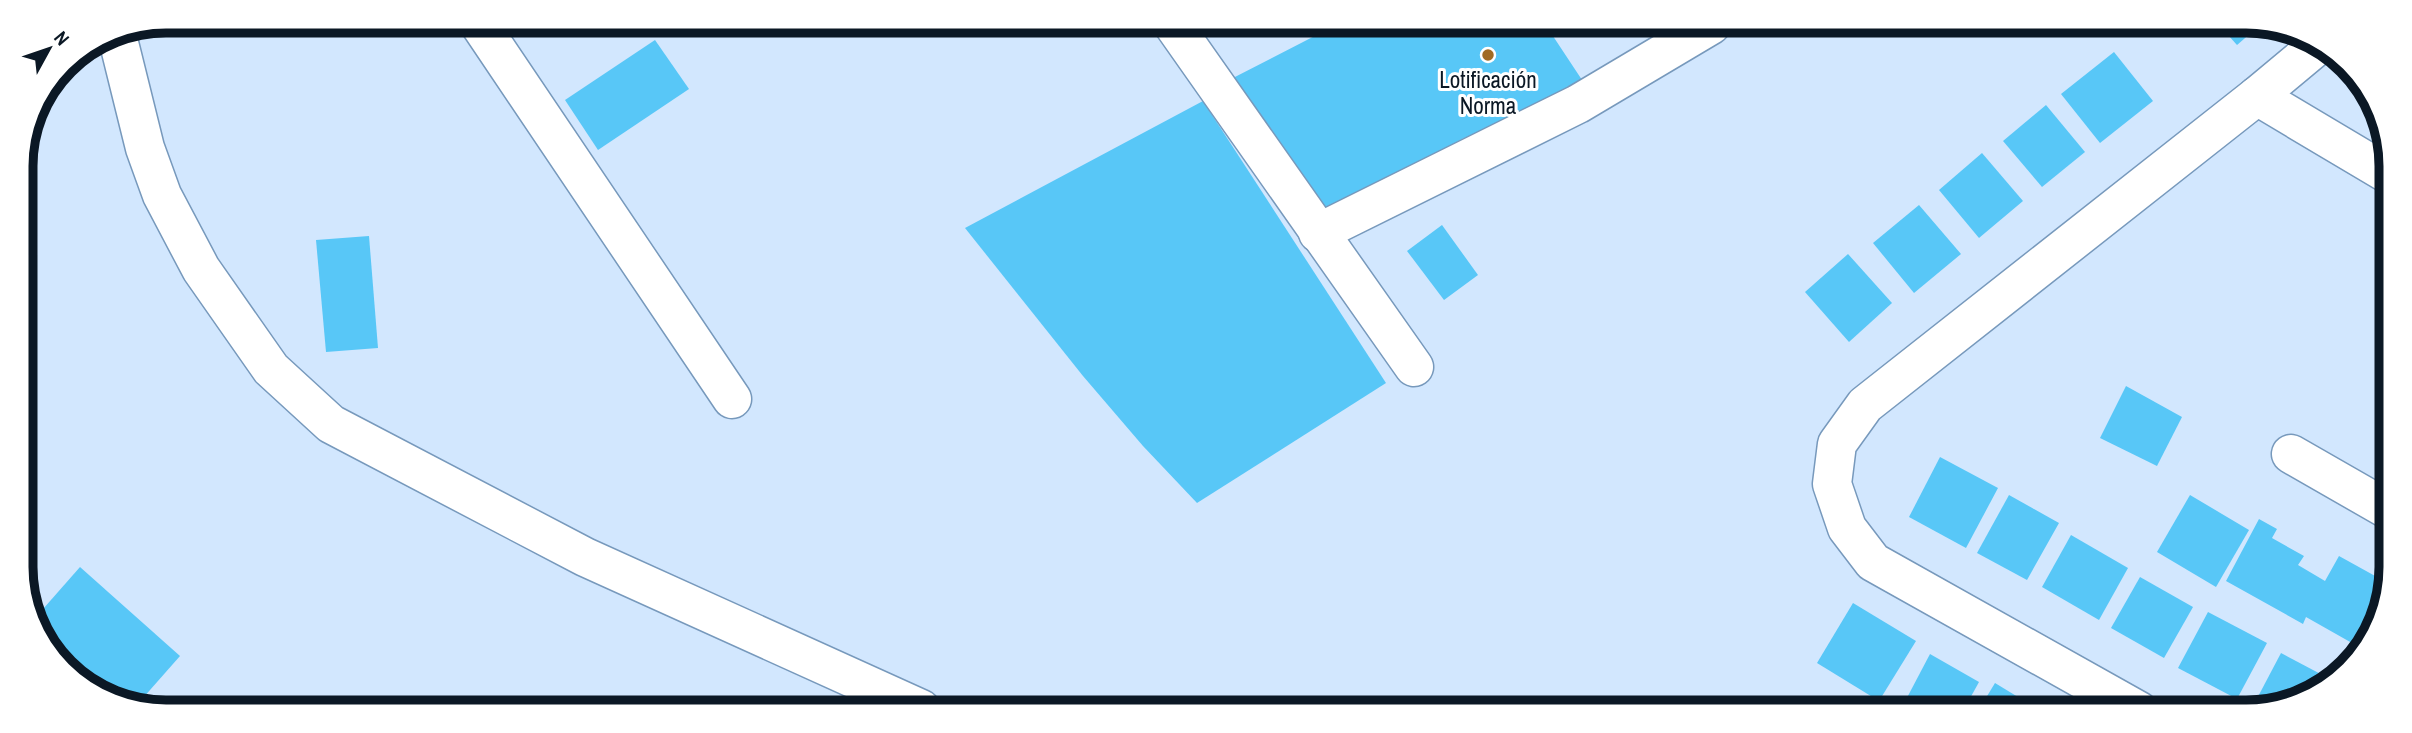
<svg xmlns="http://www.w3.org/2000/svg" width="2412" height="733" viewBox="0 0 2412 733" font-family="'Archivo Narrow',sans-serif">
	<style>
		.building { fill: #58c7f7 }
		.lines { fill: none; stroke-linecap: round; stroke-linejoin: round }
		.minor-casing { stroke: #7799bc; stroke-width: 41 }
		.minor { stroke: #fff; stroke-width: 38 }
		.poi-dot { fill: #a06b24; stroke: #fff; stroke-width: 2.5 }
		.labels { text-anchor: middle; stroke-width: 6; stroke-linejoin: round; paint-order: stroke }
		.poi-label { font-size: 23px; fill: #0b1825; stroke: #fff }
		.rim { fill: none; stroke: #0b1825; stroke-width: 9 }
	</style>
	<rect width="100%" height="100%" fill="#d2e7fe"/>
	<g class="building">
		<path d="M1338 24H1545L1586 86 1462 139 1329 213 1231 79Z"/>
		<path d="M2220 26H2259L2237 45Z"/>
		<path d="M655 40 689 89 598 150 565 100Z"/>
		<path d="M2114 52 2153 101 2100 143 2061 94Z"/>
		<path d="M1203 101 1386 383 1197 503 1143 446 1083 376 965 228Z"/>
		<path d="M2046 105 2085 152 2042 187 2003 141Z"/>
		<path d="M1982 153 2023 201 1979 238 1939 190Z"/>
		<path d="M1919 205 1961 254 1914 293 1873 243Z"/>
		<path d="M1442 225 1478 275 1444 300 1407 251Z"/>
		<path d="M369 236 378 348 326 352 316 240Z"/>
		<path d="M1848 254 1892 303 1849 342 1805 292Z"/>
		<path d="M2126 386 2182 417 2157 466 2100 438Z"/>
		<path d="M1940 457 1998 488 1966 548 1909 517Z"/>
		<path d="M2009 495 2059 523 2027 580 1977 553Z"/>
		<path d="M2190 495 2249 530 2216 587 2157 552Z"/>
		<path d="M2259 519 2277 529 2272 538 2304 556 2298 565 2325 581 2339 556 2386 582V604L2359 647 2306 617 2303 624 2226 581Z"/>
		<path d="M2071 535 2128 568 2099 620 2042 587Z"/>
		<path d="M80 567 180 656 135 707H129L83 680 57 658 36 617Z"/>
		<path d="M2140 577 2193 607 2164 658 2111 628Z"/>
		<path d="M1853 603 1916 641 1879 701 1817 663Z"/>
		<path d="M2208 612 2267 643 2237 699 2178 668Z"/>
		<path d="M2281 653 2332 680 2257 711 2252 708Z"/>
		<path d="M1930 654 1979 682 1963 711H1900Z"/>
		<path d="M1995 683 2041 711H1978Z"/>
	</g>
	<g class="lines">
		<defs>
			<g id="minor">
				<path d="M478 22 732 399"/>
				<path d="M1172 23 1414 367"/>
				<path d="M116 31 145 148 162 195 201 269 271 369 331 424 585 557 921 709"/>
				<path d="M2257 96 2388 174"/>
				<path d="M1318 233 1578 104 1711 25"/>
				<path d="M2291 454 2387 509"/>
				<path d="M2139 711 1873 562 1847 528 1832 484 1837 444 1865 405 2257 96 2317 46"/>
			</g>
		</defs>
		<use href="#minor" class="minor-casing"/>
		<use href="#minor" class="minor"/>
	</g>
	<circle class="poi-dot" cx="1488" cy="55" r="7"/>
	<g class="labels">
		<g class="poi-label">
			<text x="1488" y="88">Lotificación<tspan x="1488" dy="26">Norma</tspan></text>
		</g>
	</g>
	<path d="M0 0H2412V733H0ZM166 33H2246A133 133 0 0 1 2379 166V567A133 133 0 0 1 2246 700H166A133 133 0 0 1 33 567V166A133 133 0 0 1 166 33Z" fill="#fff" fill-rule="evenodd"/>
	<path class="rim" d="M166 33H2246A133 133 0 0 1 2379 166V567A133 133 0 0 1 2246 700H166A133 133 0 0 1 33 567V166A133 133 0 0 1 166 33Z"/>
	<g transform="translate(49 49) rotate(50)" stroke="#ffffff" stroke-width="5" paint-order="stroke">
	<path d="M0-5L12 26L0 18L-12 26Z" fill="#0b1825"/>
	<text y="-10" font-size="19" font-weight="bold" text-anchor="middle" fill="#0b1825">N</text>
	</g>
</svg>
